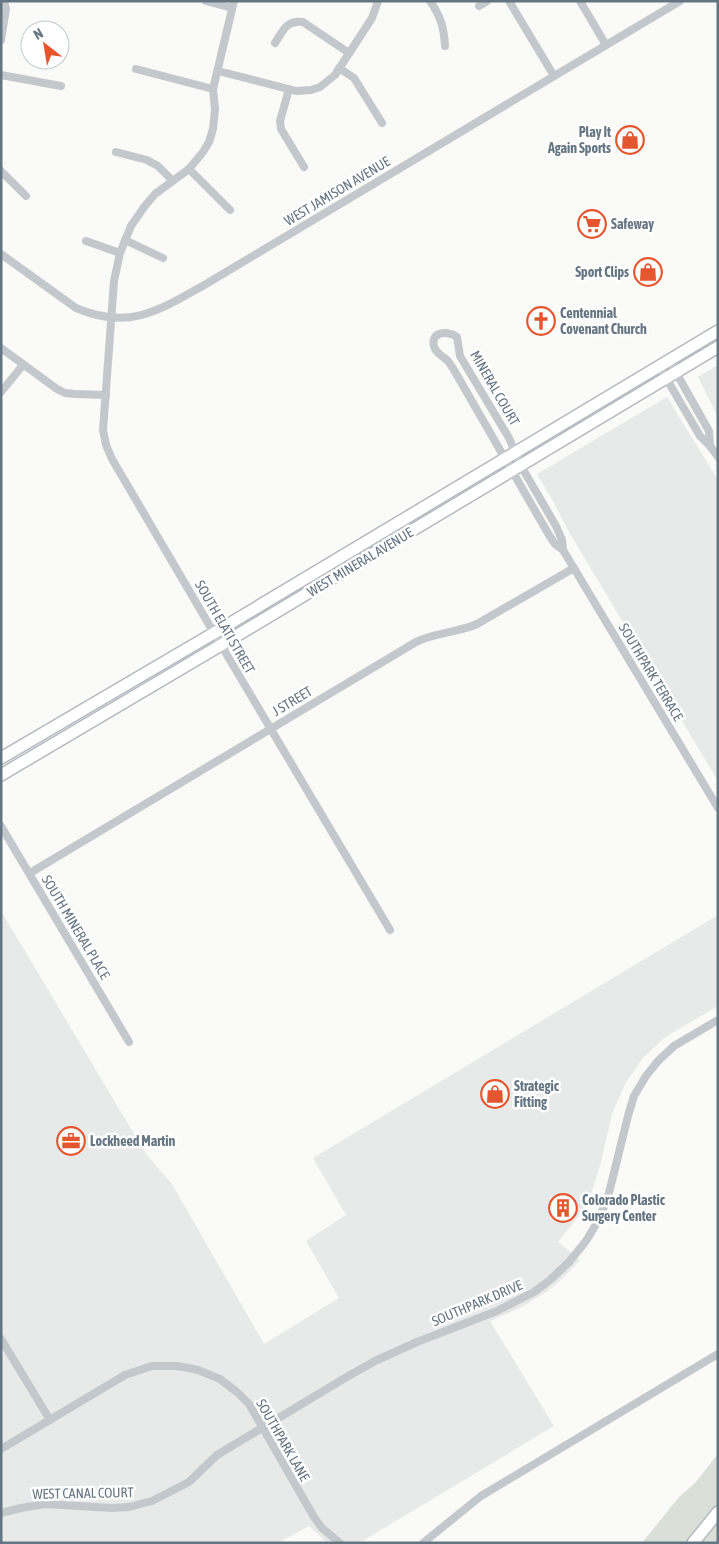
<svg xmlns="http://www.w3.org/2000/svg" width="719" height="1544" viewBox="0 0 719 1544" font-family="'Asap Condensed',sans-serif">
	<style>
		.built { fill: #e8e9e9 }
		.green { fill: #dadfd7 }
		.lines { fill: none; stroke-linecap: round; stroke-linejoin: round }
		.secondary-casing { stroke: #b3babf; stroke-width: 14 }
		.street { stroke: #c3c8cc; stroke-width: 8 }
		.secondary { stroke: #fff; stroke-width: 11 }
		.labels { text-anchor: middle; stroke-width: 5; stroke-linejoin: round; paint-order: stroke }
		.poi-label { font-size: 14px; font-weight: bold; fill: #657683; stroke: #fff; text-anchor: start }
		.street-label { font-size: 14px; fill: #657683; stroke: #fff }
	</style>
	<rect width="100%" height="100%" fill="#fafaf8"/>
	<g class="built">
		<path d="M718 365V417L698 377Z"/>
		<path d="M667 397 718 480V781L569 532 553 501 537 474Z"/>
		<path d="M1 911 146 1154 172 1184 264 1344 339 1298 306 1241 346 1215 313 1158 718 915V1006L670 1034 660 1042 643 1058 625 1084 612 1114 600 1166 591 1194 584 1209 558 1242 580 1260 561 1280 546 1292 522 1307 490 1321 554 1426 359 1543H327L309 1526 278 1543H1Z"/>
	</g>
	<path class="green" d="M718 1454V1543H642L679 1497 695 1483Z"/>
	<g class="lines">
		<defs>
			<g id="secondary">
				<path d="M1 758 214 633 718 331"/>
				<path d="M1 775 221 645 718 347"/>
				<path d="M693 1543 718 1512"/>
			</g>
		</defs>
		<use href="#secondary" class="secondary-casing"/>
		<g class="street">
			<path d="M206 1 232 8"/>
			<path d="M234 1 213 89 215 109 213 129 209 142 203 152 189 169 155 194 144 207 131 226 120 253 114 281 103 430 106 445 112 459 221 645 390 930"/>
			<path d="M430 1C441 17 444 28 445 46"/>
			<path d="M509 1 554 76"/>
			<path d="M580 1 606 45"/>
			<path d="M479 6 487 1"/>
			<path d="M1 40 6 9 4 1"/>
			<path d="M275 43C283 31 286 20 303 22L349 53"/>
			<path d="M339 68 354 78 382 123"/>
			<path d="M136 69 213 89"/>
			<path d="M218 71 296 91 311 90 320 87 335 75 372 18 378 1"/>
			<path d="M1 75 61 86"/>
			<path d="M289 89 280 121 281 129 304 167"/>
			<path d="M116 152 147 160 158 166 172 180"/>
			<path d="M189 169 230 210"/>
			<path d="M1 171 26 196"/>
			<path d="M125 240 163 258"/>
			<path d="M86 241 120 253"/>
			<path d="M1 254 76 308C129 331 160 310 206 284L680 1"/>
			<path d="M1 348 57 389 65 393 75 394 106 395"/>
			<path d="M669 360 709 431 710 446"/>
			<path d="M659 366 700 436 710 446 718 457"/>
			<path d="M1 392 23 365"/>
			<path d="M563 550 562 540 556 526 521 466 509 438 460 356 457 337C446 329 428 333 435 349 438 354 442 356 447 360 449 362 452 367 454 370L549 535 555 544 563 550 718 808"/>
			<path d="M1 826 129 1042"/>
			<path d="M30 873 416 642C436 632 457 633 477 624L574 568"/>
			<path d="M1 1339 50 1420"/>
			<path d="M1 1449 125 1375 152 1366H177L189 1368 198 1370 220 1379 238 1393 249 1404 314 1517 322 1528 340 1543"/>
			<path d="M1 1513 21 1508 45 1504 112 1508 129 1507 152 1501 189 1482 217 1455 345 1378 375 1361 417 1342 497 1311 534 1292 550 1280 569 1262 586 1241 598 1221 608 1197 628 1116 634 1096 646 1076 658 1061 674 1046 718 1020"/>
			<path d="M423 1543 481 1496 718 1354"/>
		</g>
		<use href="#secondary" class="secondary"/>
	</g>
	<defs>
		<symbol id="shop-ring" viewBox="-11 -11 22 22"><circle r="9.5" fill="#fff" stroke="#e4572e" stroke-width="1.5"/><path d="M-5-2.5h2.3a2.7 3.5 0 0 1 5.4 0H5L5.5 6h-11ZM-1.5-2.5h3a1.5 2.3 0 0 0-3 0Z" fill="#e4572e"/></symbol>
		<symbol id="supermarket-ring" viewBox="-11 -11 22 22"><circle r="9.5" fill="#fff" stroke="#e4572e" stroke-width="1.5"/><path d="M-6-5.5h2.5l.6 2H6L4.5 2H-2.5L-4.4-4H-6ZM-1.5 3.2a1.3 1.3 0 1 0 .1 0ZM3 3.2a1.3 1.3 0 1 0 .1 0Z" fill="#e4572e"/></symbol>
		<symbol id="church-ring" viewBox="-11 -11 22 22"><circle r="9.5" fill="#fff" stroke="#e4572e" stroke-width="1.5"/><path d="M-1.2-6h2.4v3.5h3.3v2.4h-3.3V6h-2.4V-.1h-3.3v-2.4h3.3Z" fill="#e4572e"/></symbol>
		<symbol id="office-ring" viewBox="-11 -11 22 22"><circle r="9.5" fill="#fff" stroke="#e4572e" stroke-width="1.5"/><path d="M-6-3h4V-5.5h4V-3h4V5H-6ZM-1-4.5V-3h2v-1.5ZM-6 0V1H6V0Z" fill="#e4572e"/></symbol>
		<symbol id="building-ring" viewBox="-11 -11 22 22"><circle r="9.5" fill="#fff" stroke="#e4572e" stroke-width="1.5"/><path d="M-4-6H4V6H1V3H-1V6H-4ZM-2.5-4.3h1.7v1.8h-1.7ZM.8-4.3h1.7v1.8H.8ZM-2.5-1h1.7V.8h-1.7ZM.8-1h1.7V.8H.8Z" fill="#e4572e"/></symbol>
	</defs>
	<g fill-rule="evenodd">
		<use href="#shop-ring" x="614" y="124" width="32" height="32"/>
		<use href="#supermarket-ring" x="576" y="208" width="32" height="32"/>
		<use href="#shop-ring" x="632" y="256" width="32" height="32"/>
		<use href="#church-ring" x="525" y="305" width="32" height="32"/>
		<use href="#shop-ring" x="479" y="1078" width="32" height="32"/>
		<use href="#office-ring" x="55" y="1125" width="32" height="32"/>
		<use href="#building-ring" x="547" y="1192" width="32" height="32"/>
	</g>
	<g class="labels">
		<g class="poi-label">
			<text x="611" y="137" text-anchor="end">Play It<tspan x="611" dy="16">Again Sports</tspan></text>
			<text x="611" y="229">Safeway</text>
			<text x="629" y="277" text-anchor="end">Sport Clips</text>
			<text x="560" y="318">Centennial<tspan x="560" dy="16">Covenant Church</tspan></text>
			<text x="514" y="1091">Strategic<tspan x="514" dy="16">Fitting</tspan></text>
			<text x="90" y="1146">Lockheed Martin</text>
			<text x="582" y="1205">Colorado Plastic<tspan x="582" dy="16">Surgery Center</tspan></text>
		</g>
		<g class="street-label">
			<text transform="translate(337 191) rotate(-31)" y="5">WEST JAMISON AVENUE</text>
			<text transform="translate(495 388) rotate(60)" y="5">MINERAL COURT</text>
			<text transform="translate(360 562) rotate(-31)" y="5">WEST MINERAL AVENUE</text>
			<text transform="translate(225 627) rotate(60)" y="5">SOUTH ELATI STREET</text>
			<text transform="translate(651 672) rotate(59)" y="5">SOUTHPARK TERRACE</text>
			<text transform="translate(292 701) rotate(-31)" y="5">J STREET</text>
			<text transform="translate(76 927) rotate(59)" y="5">SOUTH MINERAL PLACE</text>
			<text transform="translate(477 1303) rotate(-23)" y="5">SOUTHPARK DRIVE</text>
			<text transform="translate(283 1440) rotate(60)" y="5">SOUTHPARK LANE</text>
			<text transform="translate(83 1493) rotate(-1)" y="5">WEST CANAL COURT</text>
		</g>
	</g>
	<rect width="719" height="1544" fill="none" stroke="#657683" stroke-width="5"/>
	<g transform="translate(45 45) rotate(329)"><circle r="24" fill="#ffffff" stroke="#c1c8cd"/>
	<path d="M0-4L9 19L0 12L-9 19Z" fill="#e4572e"/>
	<text y="-8" font-size="14" font-weight="bold" text-anchor="middle" fill="#657683">N</text>
	</g>
</svg>
